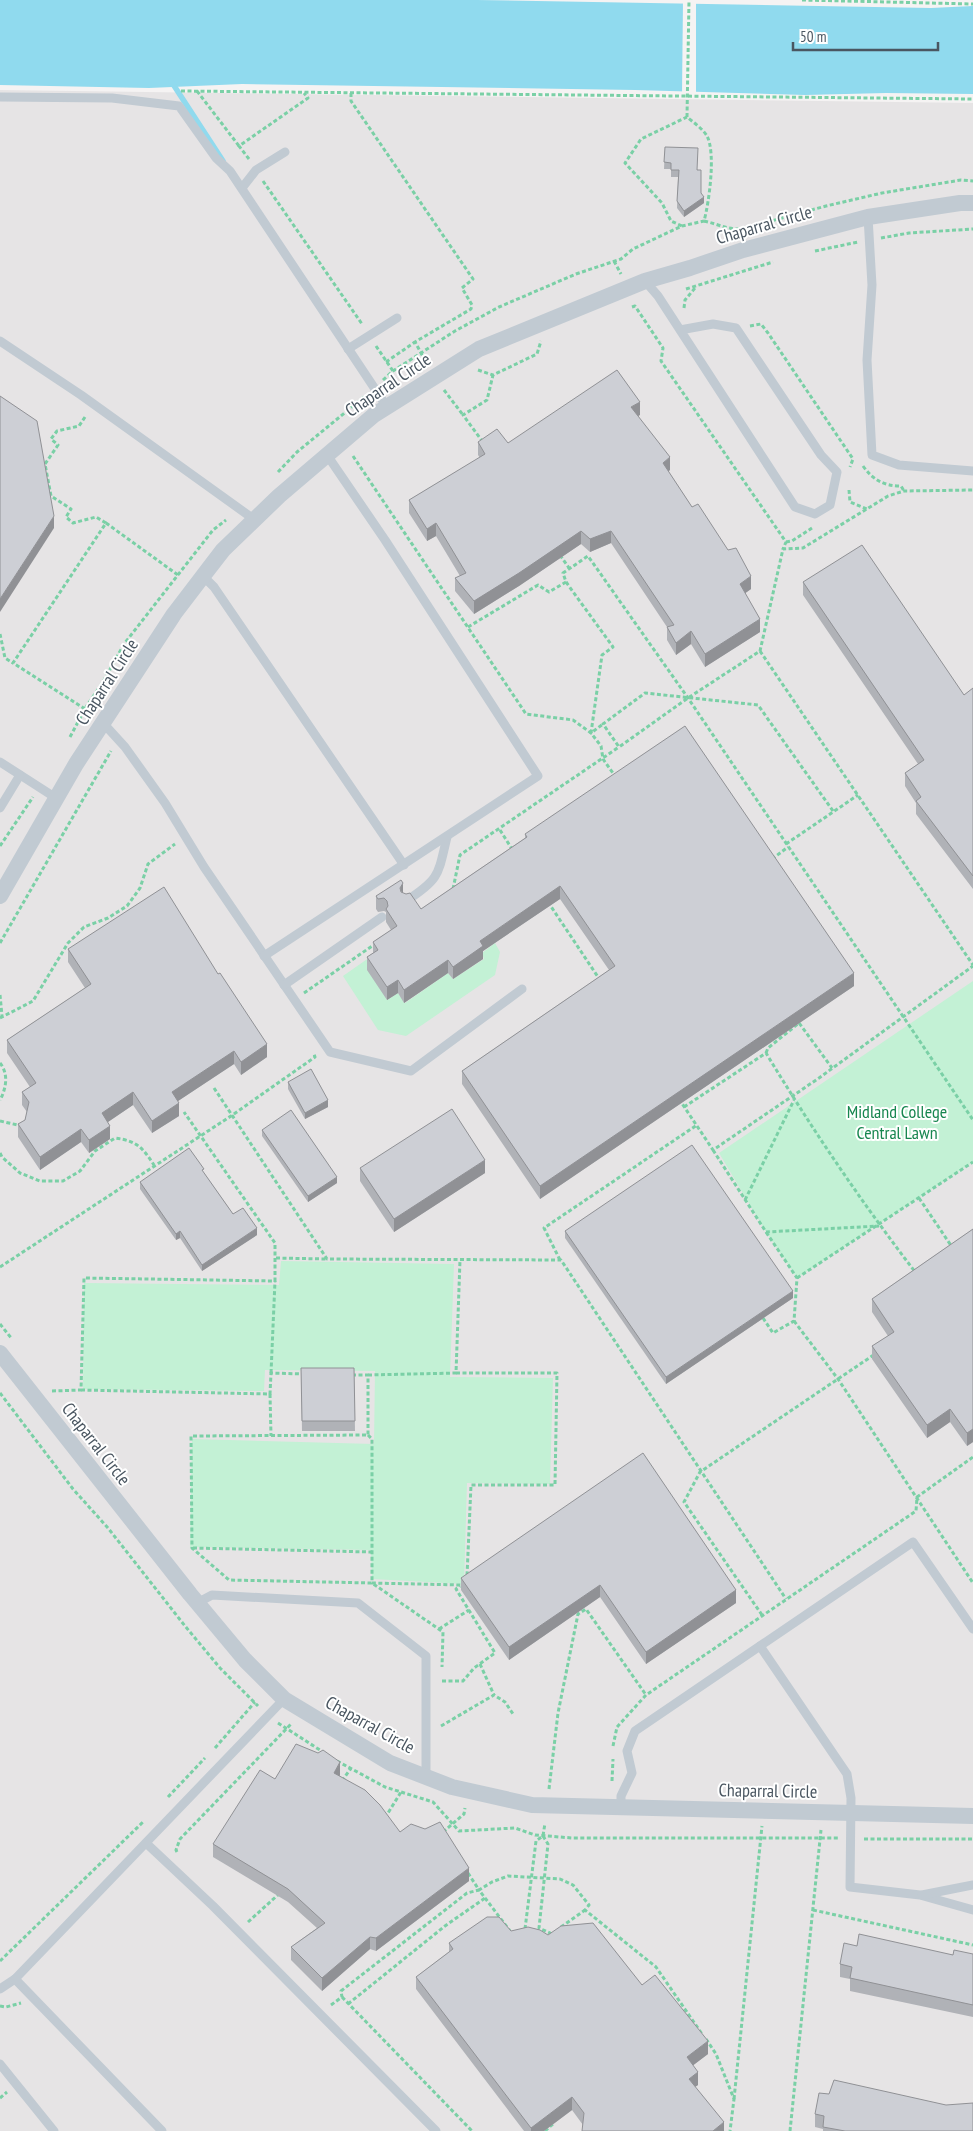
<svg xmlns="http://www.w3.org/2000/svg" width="973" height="2131" viewBox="0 0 973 2131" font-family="'PT Sans Narrow',sans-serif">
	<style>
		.education { fill: #e6e4e5 }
		.green { fill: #c3f1d5 }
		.water { fill: #90daee }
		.pier { fill: #f5f3f3 }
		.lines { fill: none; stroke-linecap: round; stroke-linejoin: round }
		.stream { stroke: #90daee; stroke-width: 5.5 }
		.path { stroke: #7ad0a6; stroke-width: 3; stroke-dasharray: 4 2.5; stroke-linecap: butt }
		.service { stroke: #c1cad2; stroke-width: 9 }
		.minor { stroke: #c1cad2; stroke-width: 16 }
		.path-bridge { stroke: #7ad0a6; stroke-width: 3; stroke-dasharray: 4 2.5; stroke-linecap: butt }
		.wall { fill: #b0b2b7 }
		.shaded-wall { fill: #909195 }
		.building { fill: #cdcfd5; stroke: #909195 }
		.labels { text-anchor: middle; stroke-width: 4; stroke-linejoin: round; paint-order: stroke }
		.street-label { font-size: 18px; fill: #4a5661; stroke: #fff }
		.park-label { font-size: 18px; fill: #17864f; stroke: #fff }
	</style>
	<rect width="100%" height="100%" fill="#f5f3f3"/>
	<path class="education" d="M0 90 973 103V2131H0Z"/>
	<g class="green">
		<path d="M495 943 500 952 495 975 406 1036 378 1030 343 976 373 955 387 1000 398 993 405 1003 448 973 453 979 484 959 482 953Z"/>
		<path d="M973 981V1162L797 1278 766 1232 719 1153Z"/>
		<path d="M281 1261 454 1264 450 1377 553 1378 550 1484 467 1483 464 1584 372 1579 371 1550 190 1547 192 1439 374 1444 375 1371 265 1370 264 1391 83 1389 84 1283 279 1285Z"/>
	</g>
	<path class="water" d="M0 0H477L931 8 973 6V94L886 93 805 95 635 90 242 84 149 88 0 85Z"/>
	<path class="pier" d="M683 1H696V95L682 94Z"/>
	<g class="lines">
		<path class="stream" d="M171 81 223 161"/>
		<g class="path">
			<path d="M802 0 973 4"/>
			<path d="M181 91 973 99"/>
			<path d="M197 91 239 146"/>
			<path d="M351 93V101L473 279 462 288 472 305 471 309 415 342 427 364"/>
			<path d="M249 159 239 146 308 98 304 93"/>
			<path d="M263 181 362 324"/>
			<path d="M704 221C718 224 728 230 742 229L826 206 882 193 961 180 973 181"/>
			<path d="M881 238 909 233 973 229"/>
			<path d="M815 251 858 242"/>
			<path d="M614 261 621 274"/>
			<path d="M686 289 773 262"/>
			<path d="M632 307 635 306 663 348 661 361 786 542 783 549"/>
			<path d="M684 308 685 300 695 288"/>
			<path d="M750 326 761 324 768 333 853 459 850 467"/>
			<path d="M376 346 393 371"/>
			<path d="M386 362 415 342"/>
			<path d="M478 370 493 375 537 354 541 341"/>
			<path d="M383 380 393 371 455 331 499 307 576 274 621 259 633 249 682 226 704 221C709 203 716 153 707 136 703 129 693 122 687 117L641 139 625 163 662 203 671 221 682 226"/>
			<path d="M444 390 463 415"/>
			<path d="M85 417 79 426 57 431 51 439 58 445 45 464 51 496 71 509 66 517 73 523 96 517 106 523"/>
			<path d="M483 442 463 415 487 400 493 375"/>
			<path d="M353 456 526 714 573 720 591 733 601 746 603 759 615 776"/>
			<path d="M863 466C873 480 884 486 901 486L904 491"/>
			<path d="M278 472 297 452 364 397"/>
			<path d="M849 490 850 502 867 509"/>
			<path d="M786 542 792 541 812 528"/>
			<path d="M560 555 569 568"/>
			<path d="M566 582 613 647 602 655 591 733 603 724"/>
			<path d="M468 627 538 585 549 592 566 582 563 573 588 556 688 698 973 1120"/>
			<path d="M0 634 5 658 13 663"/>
			<path d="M760 651 973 965"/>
			<path d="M85 709 13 663 106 523 178 575"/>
			<path d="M70 737 86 707 103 682 124 644 213 530 226 520"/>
			<path d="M833 811 758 705 645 693 603 724 619 747 688 698 760 651 783 549 803 548 888 496 904 491 973 490"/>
			<path d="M500 830 512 849"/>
			<path d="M786 844 858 795"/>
			<path d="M0 846 33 797"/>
			<path d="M772 859 788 847"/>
			<path d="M453 889 460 855 619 747"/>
			<path d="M548 902 600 980"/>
			<path d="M0 943 111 751"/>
			<path d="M304 993 375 944"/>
			<path d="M0 995 2 1016"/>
			<path d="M0 1018 33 1001 68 943 84 927 108 918 127 906 140 888 148 864 175 844"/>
			<path d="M766 1053 768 1048 799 1023 832 1068"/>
			<path d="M0 1063C9 1074 6 1089 0 1100"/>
			<path d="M214 1088 327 1259 561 1260 786 1599"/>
			<path d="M679 1099 713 1150 819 1078 973 966"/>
			<path d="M684 1107 766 1053C812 1129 862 1203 916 1273"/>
			<path d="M0 1121 22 1126"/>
			<path d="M713 1150 766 1232 879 1226"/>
			<path d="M0 1153 2 1157 20 1173 40 1181H63L80 1171 95 1151 115 1138C137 1141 142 1147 154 1165"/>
			<path d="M919 1198 952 1247"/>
			<path d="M745 1200 794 1100"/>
			<path d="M276 1258 327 1259"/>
			<path d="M560 1260 544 1228 697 1125"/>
			<path d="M0 1267 231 1116 315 1057 314 1054"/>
			<path d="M797 1278 973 1162"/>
			<path d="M763 1318 773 1333 794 1321 797 1278 766 1232"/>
			<path d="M794 1321 838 1379 973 1583"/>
			<path d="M0 1324 12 1339"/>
			<path d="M271 1373 275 1281"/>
			<path d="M456 1373H557L555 1485H471L467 1576"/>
			<path d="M352 1375H368V1435L191 1436 192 1548 229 1580 372 1583 443 1632 442 1667"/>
			<path d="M368 1375 456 1373 460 1260"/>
			<path d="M81 1390 270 1394 271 1373 305 1374"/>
			<path d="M52 1391 81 1390 84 1278 275 1281V1243L184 1112"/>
			<path d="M0 1393 73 1489 108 1528 185 1626 220 1668 258 1706"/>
			<path d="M270 1394 271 1436"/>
			<path d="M368 1435 372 1439V1583L461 1585 464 1583"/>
			<path d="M193 1548 372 1552"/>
			<path d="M762 1615 684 1502 700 1472 875 1354"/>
			<path d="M439 1629 469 1610"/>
			<path d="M480 1664 494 1695"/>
			<path d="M442 1681H463L474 1668 495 1653 456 1589 460 1586"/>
			<path d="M278 1723 323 1752"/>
			<path d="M441 1726 494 1695 505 1702 513 1714"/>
			<path d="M613 1746 617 1727 646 1695 916 1511 917 1497 973 1457"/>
			<path d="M215 1748 255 1702"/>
			<path d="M337 1761 385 1787 433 1802 459 1831 515 1828 535 1835 572 1838H838"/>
			<path d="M342 1781 351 1768"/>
			<path d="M612 1781 613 1759"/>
			<path d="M549 1789 558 1713 578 1614 586 1609 646 1695"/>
			<path d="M168 1797 205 1758"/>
			<path d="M383 1816 388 1813 401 1792"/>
			<path d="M443 1832 464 1814 465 1808"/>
			<path d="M543 1836 548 1844 539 1928 552 1934"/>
			<path d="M864 1839H973"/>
			<path d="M177 1852 176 1850 180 1839 291 1724"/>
			<path d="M468 1873 479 1890 492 1882 508 1876 560 1879 573 1885 589 1905 585 1910 656 1967 702 2034"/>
			<path d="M813 1910 973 1945"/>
			<path d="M248 1922 280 1893"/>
			<path d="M561 1927 585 1910"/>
			<path d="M525 1929 536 1841 543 1836 545 1823"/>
			<path d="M0 1961 144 1821"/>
			<path d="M342 1997 472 2131"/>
			<path d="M348 2004 445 1926 485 1898"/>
			<path d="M331 2005 342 1997 341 1991 467 1893 479 1890 510 1931"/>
			<path d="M0 2006 6 2007 21 2003"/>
			<path d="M706 2039 716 2054 734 2099 730 2131"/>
			<path d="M0 2098 7 2092"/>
			<path d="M734 2099 762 1826"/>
			<path d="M545 2131 554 2123"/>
			<path d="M790 2131 821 1830"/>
		</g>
		<g class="service">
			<path d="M0 97 112 98 179 106 216 158 230 171 387 407"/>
			<path d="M242 188 256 170 285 152"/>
			<path d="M868 217 872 285 867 360 872 455 899 465 973 471"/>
			<path d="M645 281 658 296 795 507 815 514 830 505 837 472 821 455 736 328 713 324 680 330"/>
			<path d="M0 341 81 395 255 520"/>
			<path d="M348 349 397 318"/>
			<path d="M203 576 214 587 404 865"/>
			<path d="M104 724 125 747 165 803 204 867 330 1052 411 1071 522 989"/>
			<path d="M0 762 56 798"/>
			<path d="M0 808 20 775"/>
			<path d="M406 901C440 879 438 875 447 837"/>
			<path d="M264 956 538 776 385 540 327 455"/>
			<path d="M284 985 382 917"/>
			<path d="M197 1603 212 1595 358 1603 426 1656V1777"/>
			<path d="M760 1646 847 1774 851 1798 850 1887 920 1895 973 1910"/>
			<path d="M621 1808V1796L632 1773 627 1751 635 1731 913 1542 973 1629"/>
			<path d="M146 1843 213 1906 436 2131"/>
			<path d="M922 1895 973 1885"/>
			<path d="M0 1989 15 1979"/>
			<path d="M0 2064 54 2131"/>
			<path d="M162 2131 15 1979 284 1699"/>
		</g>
		<g class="minor">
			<path d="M0 896 76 764 174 614 203 576 223 550 279 496 374 415 479 349 645 281 690 268 743 250 868 217 960 203H973"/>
			<path d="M0 1353 190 1594 245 1660 284 1699 390 1763 452 1787 532 1805 973 1816"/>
		</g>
		<path class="path-bridge" d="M687 117 689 0"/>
	</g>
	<g class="wall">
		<path d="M665 147 698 170 701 193 704 203 684 217 677 208 678 177H671V169H664Z"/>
		<path d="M640 415 638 416 670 470 668 471 692 507 751 589 745 593 760 632 705 667 691 644 676 655 667 640V627L611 543 590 552 581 544 519 586 474 614 455 591V578L460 576 436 536 427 541 409 513V500L480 458 478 455V442L508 443Z"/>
		<path d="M803 582 964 695 973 688V889L916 814V803L905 786V773L918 764 803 595Z"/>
		<path d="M525 834 854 986 540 1199 462 1084V1071L609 970 560 899 483 951V959L453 979 448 973 404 1003 398 993 387 1000 367 970V957L373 953V942L391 930 386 922V912L384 911 378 912 376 909V896L403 893 421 909 525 838Z"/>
		<path d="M68 949 267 1057 241 1075 234 1064 178 1101 179 1116 152 1133 133 1105 108 1122 110 1139 89 1153 81 1142 40 1170 18 1137V1124L25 1120 27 1112 22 1105V1092L30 1087 7 1053V1040L85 988 68 962Z"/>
		<path d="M288 1082 328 1107 305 1119 288 1089Z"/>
		<path d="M262 1130 337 1183 308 1202 262 1136Z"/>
		<path d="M360 1168 485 1173 394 1232 360 1181Z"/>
		<path d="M204 1173 233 1214 257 1235 202 1271 180 1238 176 1240 140 1189V1182Z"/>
		<path d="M973 1229V1442L967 1446 950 1422 927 1438 872 1359V1346L888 1336 872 1312V1299Z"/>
		<path d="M565 1231 793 1298 666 1384 565 1238Z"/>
		<path d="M301 1368H354L355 1431H302Z"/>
		<path d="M461 1578 736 1590V1603L646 1664 600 1597 509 1660 461 1590Z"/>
		<path d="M340 1775V1776L400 1832 469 1881 376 1951 370 1949 322 1991 291 1960V1947L317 1928 288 1902 213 1857V1844L275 1779Z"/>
		<path d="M511 1931 548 1935 642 1985 708 2054 693 2065 698 2085 695 2087 724 2131 583 2125 572 2110 544 2131H524L416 1989V1977L449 1952V1943Z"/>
		<path d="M857 1946 953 1955 973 1954V2017L850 1991V1979L840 1977V1964Z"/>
		<path d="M946 2105 973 2131H823V2129L815 2127V2114Z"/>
	</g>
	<g class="shaded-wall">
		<path d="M704 197V203L684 217V211Z"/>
		<path d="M640 402V415L631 420V407Z"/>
		<path d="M670 457V470L663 476V463Z"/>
		<path d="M54 516V528L0 612V599Z"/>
		<path d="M436 523V536L427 541V529Z"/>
		<path d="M581 531V544L519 586 474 614V601Z"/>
		<path d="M611 531V543L590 552V539Z"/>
		<path d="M751 576V589L740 597V584Z"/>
		<path d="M760 619V632L705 667V654Z"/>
		<path d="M691 631V644L676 655V643Z"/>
		<path d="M403 883V896L400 888Z"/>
		<path d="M560 886V899L483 951V959L453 979V967L480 941Z"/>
		<path d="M448 960V973L404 1003V990Z"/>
		<path d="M854 973V986L540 1199V1186Z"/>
		<path d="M398 980V993L387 1000V987Z"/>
		<path d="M267 1044V1057L241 1075V1062Z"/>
		<path d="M234 1051V1064L172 1105V1092Z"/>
		<path d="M133 1092V1105L102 1126V1113Z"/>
		<path d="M328 1100V1107L305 1119V1113Z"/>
		<path d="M179 1103V1116L152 1133V1121Z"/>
		<path d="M110 1126V1139L89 1153V1140Z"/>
		<path d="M81 1129V1142L40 1170V1157Z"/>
		<path d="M485 1160V1173L394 1232V1219Z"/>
		<path d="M337 1177V1183L308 1202V1196Z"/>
		<path d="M257 1228V1235L202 1271V1265Z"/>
		<path d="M180 1231V1238L176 1240V1234Z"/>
		<path d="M793 1291V1298L666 1384V1377Z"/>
		<path d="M950 1409V1422L927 1438V1425Z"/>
		<path d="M973 1429V1442L967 1446V1433Z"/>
		<path d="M600 1585V1597L509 1660V1647Z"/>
		<path d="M736 1590V1603L646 1664V1652Z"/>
		<path d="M340 1762V1775L334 1786V1773Z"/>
		<path d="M469 1868V1881L376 1951V1938Z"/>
		<path d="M370 1937V1949L322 1991V1978Z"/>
		<path d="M708 2041V2054L687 2070V2057Z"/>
		<path d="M698 2072V2085L689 2091V2079Z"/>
		<path d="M572 2097V2110L544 2131H531V2128Z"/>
		<path d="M724 2122V2131H713Z"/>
	</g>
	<g class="building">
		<path d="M665 147 698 148 697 170H701V193L704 197 684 211 677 201 679 170H671V163L664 162Z"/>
		<path d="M617 370 640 402 631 407 670 457 663 463 692 507 698 504 728 550 736 548 751 576 740 584 760 619 705 654 691 631 676 643 667 627 674 625 611 531 590 539 581 531 519 573 474 601 455 578 466 573 436 523 427 529 409 500 485 454 478 442 497 429 508 443Z"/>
		<path d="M0 396 37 421 54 516 0 599Z"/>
		<path d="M862 545 964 695 973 688V876L916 801 921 797 905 773 924 760 803 582Z"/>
		<path d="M685 726 854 973 540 1186 462 1071 615 966 560 886 480 941 483 946 453 967 448 960 404 990 398 980 387 987 367 957 378 950 373 942 397 926 386 909 388 906 387 901 384 898 378 899 376 896 401 880 403 883 400 888 401 892 406 894 410 893 421 909 527 837 525 834Z"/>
		<path d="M164 887 218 974 220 973 267 1044 241 1062 234 1051 172 1092 179 1103 152 1121 133 1092 102 1113 110 1126 89 1140 81 1129 40 1157 18 1124 25 1120 29 1102 22 1092 36 1083 7 1040 91 984 68 949Z"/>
		<path d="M311 1069 328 1100 305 1113 288 1082Z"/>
		<path d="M452 1109 485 1160 394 1219 360 1168Z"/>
		<path d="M291 1110 337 1177 308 1196 262 1130Z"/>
		<path d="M692 1145 793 1291 666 1377 565 1231Z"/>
		<path d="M189 1148 204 1169 202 1170 233 1214 243 1208 257 1228 202 1265 180 1231 176 1234 140 1182Z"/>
		<path d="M973 1229V1429L967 1433 950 1409 927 1425 872 1346 894 1332 872 1299Z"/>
		<path d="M301 1368H354L355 1421H302Z"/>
		<path d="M643 1453 736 1590 646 1652 600 1585 509 1647 461 1578Z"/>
		<path d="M296 1744 318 1753 323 1750 340 1762 334 1773 365 1790 380 1805 400 1832 411 1824 425 1829 440 1822 469 1868 376 1938 370 1937 322 1978 291 1947 325 1923 288 1889 213 1844 260 1770 275 1779Z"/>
		<path d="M487 1917H499L511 1931 528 1927 540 1930 548 1935 561 1926 593 1923 642 1985 655 1975 708 2041 687 2057 698 2072 689 2079 724 2122 713 2131H582L584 2113 572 2097 531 2128 416 1977 453 1949 449 1943Z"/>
		<path d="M859 1934 953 1955 954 1950 973 1954V2005L850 1978 852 1967 840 1964 844 1943 857 1946Z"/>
		<path d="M834 2080 946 2105 973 2103V2131H845L823 2127 824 2116 815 2114 819 2093 829 2094Z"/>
	</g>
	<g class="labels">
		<g class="street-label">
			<text transform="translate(764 225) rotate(-16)" y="6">Chaparral Circle</text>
			<text transform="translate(388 385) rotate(-34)" y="6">Chaparral Circle</text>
			<text transform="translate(107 682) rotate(-57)" y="6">Chaparral Circle</text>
			<text transform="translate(96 1444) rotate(52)" y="6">Chaparral Circle</text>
			<text transform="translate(370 1725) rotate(29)" y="6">Chaparral Circle</text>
			<text transform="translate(768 1791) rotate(1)" y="6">Chaparral Circle</text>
		</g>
		<g class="park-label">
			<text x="897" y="1118">Midland College<tspan x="897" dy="21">Central Lawn</tspan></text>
		</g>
	</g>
	<path d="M793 42v8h145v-8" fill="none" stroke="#4a5661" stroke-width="2.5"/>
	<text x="800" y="42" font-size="15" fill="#4a5661" stroke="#ffffff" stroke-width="4" paint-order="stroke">50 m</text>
</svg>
